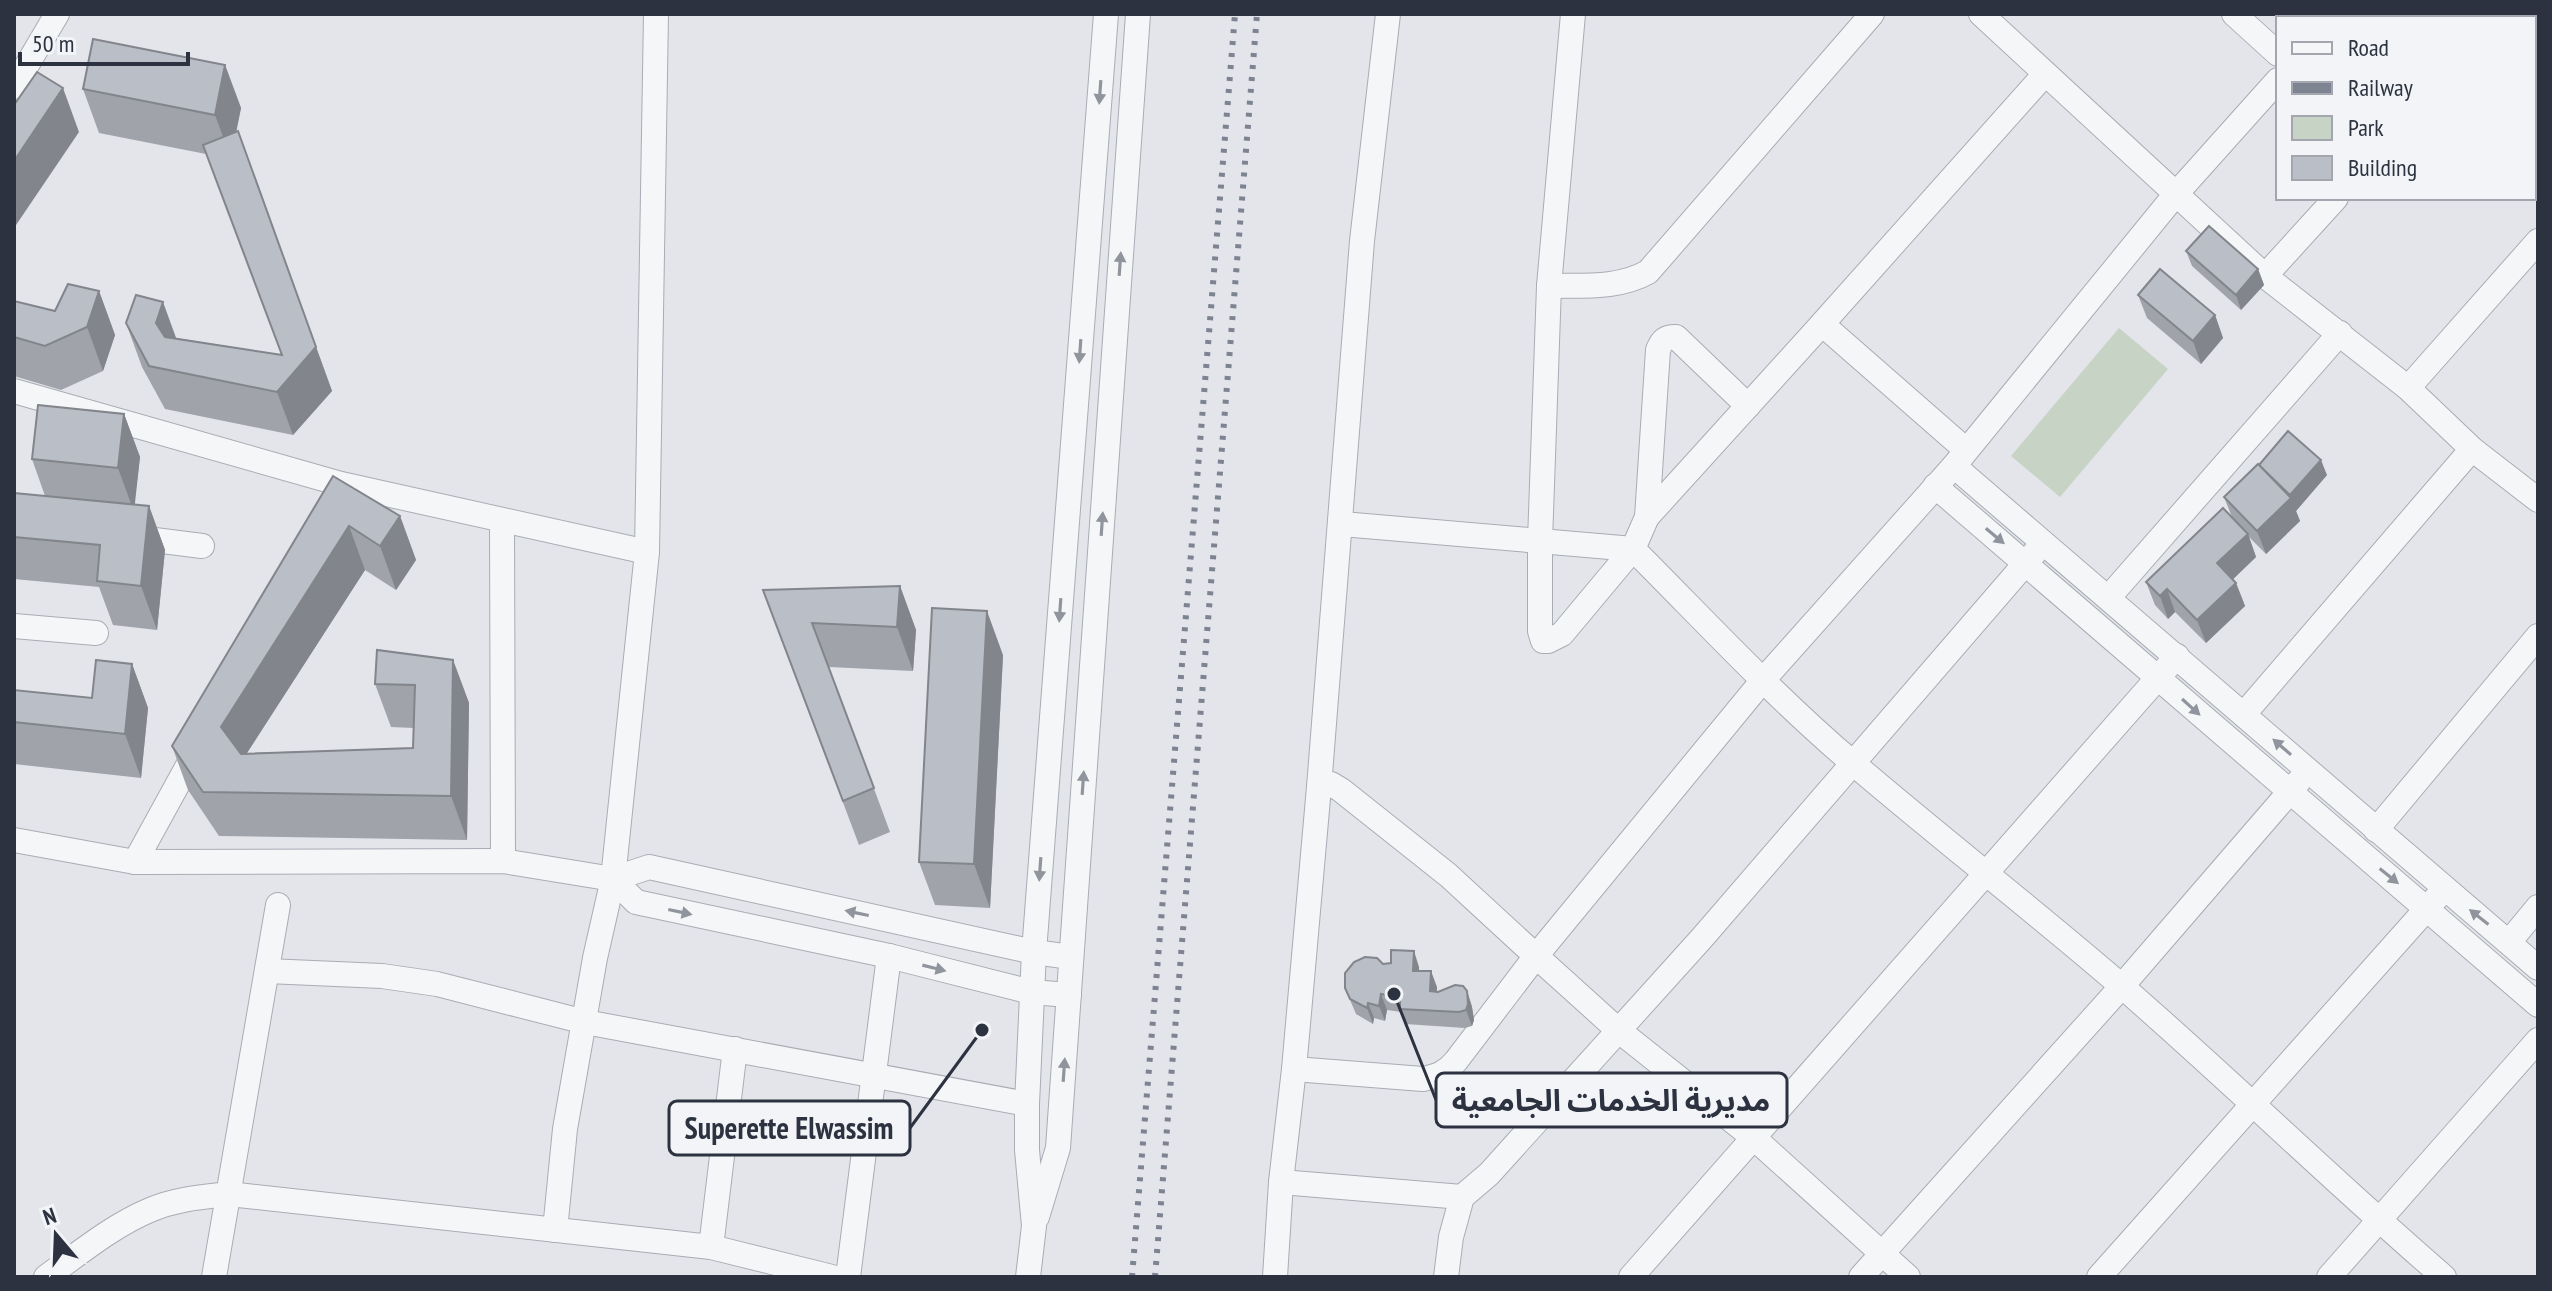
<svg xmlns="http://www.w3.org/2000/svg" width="2552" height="1291" viewBox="0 0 2552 1291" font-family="'PT Sans Narrow','Noto Sans Arabic',sans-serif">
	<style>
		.green { fill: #c7d3c5 }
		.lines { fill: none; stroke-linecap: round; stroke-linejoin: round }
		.minor-casing { stroke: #a8acb4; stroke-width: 26 }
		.minor { stroke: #f5f6f8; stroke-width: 24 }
		.rail { stroke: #7e8392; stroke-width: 6; stroke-dasharray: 4 8; stroke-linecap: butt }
		.wall { fill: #a0a3aa }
		.shaded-wall { fill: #82858b }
		.building { fill: #babec6; stroke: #82858b; stroke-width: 2 }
		.oneway { fill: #90949c }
		.leader { fill: none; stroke: #2c3240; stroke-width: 3 }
		.callout-dot { fill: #2c3240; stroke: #f2f4f7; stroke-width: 3 }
		.callout { fill: #f2f4f7; stroke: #2c3240; stroke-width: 3 }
		.callout-label { font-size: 30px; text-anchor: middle; font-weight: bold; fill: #2c3240 }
	</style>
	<rect width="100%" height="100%" fill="#e3e5ea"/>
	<path class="green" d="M2119 328 2168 369 2060 497 2011 456Z"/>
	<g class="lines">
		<defs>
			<g id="minor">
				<path d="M1573 14 1549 286 1540 541V631L1543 641H1548L1562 634 1633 549 1647 517 1822 324 1966 450"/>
				<path d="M1981 14 2265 276 2408 388 2472 449 2538 500"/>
				<path d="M2234 14 2278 54"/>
				<path d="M2517 14 2521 18"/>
				<path d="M2335 18 2338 14"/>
				<path d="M2534 29 2538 33"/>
				<path d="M14 87 57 14"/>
				<path d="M2265 276 2336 198"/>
				<path d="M1549 286C1582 285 1618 289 1648 272L1872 14"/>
				<path d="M1822 324 2044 75"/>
				<path d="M2408 388 2538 241"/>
				<path d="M14 391 341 484 647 552"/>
				<path d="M1954 466 2538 968"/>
				<path d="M1935 486 2538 1005"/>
				<path d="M1647 517 1658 350C1662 340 1665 337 1676 337L1748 406"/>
				<path d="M502 521 503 861"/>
				<path d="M1342 524 1633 549C1705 621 1776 698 1854 764 1943 840 2036 912 2125 989 2233 1083 2336 1184 2444 1277"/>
				<path d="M131 537 202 546"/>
				<path d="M2109 597 2340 333"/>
				<path d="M14 626 96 633"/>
				<path d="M2244 714 2472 449"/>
				<path d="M1319 787 1362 241 1388 14"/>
				<path d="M2376 830 2538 636"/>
				<path d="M14 840 135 862 503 861 613 879 649 867 1034 952 1071 957"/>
				<path d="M135 862 197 749"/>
				<path d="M613 879 636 902 889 956 1031 992 1069 995"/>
				<path d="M2510 941 2538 907"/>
				<path d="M267 971 382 976 437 984 585 1022 1027 1104"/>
				<path d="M1294 1069 1423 1079C1437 1076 1446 1073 1456 1061L1536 956 1618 1030 1754 1138 1908 1277"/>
				<path d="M1281 1182 1462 1197"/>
				<path d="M1037 1217 1058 1148 1138 14"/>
				<path d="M555 1230 565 1129 595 958 613 879 647 552 656 14"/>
				<path d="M711 1247 735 1049"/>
				<path d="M46 1277C80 1253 112 1226 150 1210 175 1199 202 1197 229 1194L711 1247 832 1277"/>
				<path d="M214 1277 278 905"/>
				<path d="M848 1277 889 956"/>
				<path d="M1028 1277 1034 1226 1027 1150V1104L1034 952 1106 14"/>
				<path d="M1275 1277 1281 1182 1294 1069 1319 787 1331 784 1341 790 1448 875 1536 956 1763 680 1954 466 2175 195 2278 80"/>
				<path d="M1446 1277 1451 1237 1462 1197 1489 1174 1702 938 2043 543"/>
				<path d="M1631 1277 2177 656"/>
				<path d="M1861 1277 2122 986 2299 781"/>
				<path d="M2099 1277 2438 896"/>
				<path d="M2329 1277 2538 1040"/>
			</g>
		</defs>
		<use href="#minor" class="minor-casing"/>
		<use href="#minor" class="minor"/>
		<g class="rail">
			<path d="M1132 1277 1235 14"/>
			<path d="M1155 1277 1257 14"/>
		</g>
	</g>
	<g class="wall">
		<path d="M225 65 241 108 236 131H238L332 391 293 435 165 409 142 367 126 323 176 338 282 355 206 154 99 133 83 89Z"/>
		<path d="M2186 251 2258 269 2264 285 2241 310 2192 266Z"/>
		<path d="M99 291 115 335 103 371 61 390 14 376V301L55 311Z"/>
		<path d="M2138 295 2215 315 2223 338 2201 364 2147 318Z"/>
		<path d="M124 414 140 457 134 505 149 506 165 550 157 630 113 625 99 587 14 579V493L45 496 32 459Z"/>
		<path d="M2327 475 2296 511 2300 521 2266 554 2249 537 2256 557 2233 579 2236 583 2245 606 2206 643 2175 612 2168 619 2155 605 2146 582 2232 517 2224 497Z"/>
		<path d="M333 476 400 516 416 560 396 590 365 570 247 753 413 748 414 728 391 727 375 684 453 660 469 703 467 840 219 836 188 790 172 746Z"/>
		<path d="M900 586 916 630 913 671 829 667 890 832 859 845 763 590Z"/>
		<path d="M1003 655 990 908 935 905 919 862Z"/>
		<path d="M132 664 148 708 141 778 14 764V690L92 698Z"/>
		<path d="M1419 967V971L1437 987V992L1467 991 1472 1007 1474 1020 1472 1026 1465 1028 1405 1024 1401 1012 1387 1010 1385 1021 1374 1018 1373 1024 1356 1014 1345 988Z"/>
	</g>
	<g class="shaded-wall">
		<path d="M225 65 241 108 231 158 215 115Z"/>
		<path d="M63 88 79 132 14 228V161Z"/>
		<path d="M2258 269 2264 285 2241 310 2236 295Z"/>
		<path d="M99 291 115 335 103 371 87 327Z"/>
		<path d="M163 302 179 346 172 367 156 323Z"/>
		<path d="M2215 315 2223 338 2201 364 2193 341Z"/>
		<path d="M316 347 332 391 293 435 277 392Z"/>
		<path d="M124 414 140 457 134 512 118 468Z"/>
		<path d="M2321 460 2327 475 2296 511 2300 521 2266 554 2257 531 2291 498 2290 495Z"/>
		<path d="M149 506 165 550 157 630 141 586Z"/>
		<path d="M400 516 416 560 396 590 380 546Z"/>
		<path d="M349 526 365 570 236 770 221 727Z"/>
		<path d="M2248 534 2256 557 2226 586 2217 563Z"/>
		<path d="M2236 583 2245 606 2206 643 2197 620Z"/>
		<path d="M900 586 916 630 913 671 897 627Z"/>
		<path d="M2167 589 2175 612 2168 619 2160 596Z"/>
		<path d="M987 611 1003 655 990 908 974 864Z"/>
		<path d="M453 660 469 703 467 840 451 796Z"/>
		<path d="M132 664 148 708 141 778 125 734Z"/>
		<path d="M1414 951 1419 967V987L1413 971Z"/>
		<path d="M1431 971 1437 987 1436 1006 1430 991Z"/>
		<path d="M1467 991 1472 1007 1474 1020 1472 1026 1466 1010Z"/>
		<path d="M1381 994 1387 1010 1385 1021 1379 1006Z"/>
		<path d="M1368 1003 1374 1018 1373 1024 1367 1008Z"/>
	</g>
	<g class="building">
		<path d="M93 39 225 65 215 115 83 89Z"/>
		<path d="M37 72 63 88 14 161V105Z"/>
		<path d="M238 131 316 347 277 392 149 366 126 323 136 295 163 302 156 323 165 337 282 355 203 145Z"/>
		<path d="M2209 226 2258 269 2236 295 2186 251Z"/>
		<path d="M2160 269 2215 315 2193 341 2138 295Z"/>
		<path d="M68 284 99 291 87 327 45 346 14 337V301L55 311Z"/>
		<path d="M38 405 124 414 118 468 32 459Z"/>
		<path d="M2288 431 2321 460 2290 495 2259 465Z"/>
		<path d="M2258 464 2291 498 2257 531 2224 497Z"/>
		<path d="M333 476 400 516 380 546 349 526 221 727 241 754 413 748 415 685 375 684 377 650 453 660 451 796 203 792 172 746Z"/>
		<path d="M14 493 149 506 141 586 97 581 100 545 14 537Z"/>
		<path d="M2223 508 2248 534 2217 563 2236 583 2197 620 2167 589 2160 596 2146 582Z"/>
		<path d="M900 586 897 627 812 623 874 788 843 801 763 590Z"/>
		<path d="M932 608 987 611 974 864 919 862Z"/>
		<path d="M96 660 132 664 125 734 14 722V690L92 698Z"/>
		<path d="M1391 950 1414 951 1413 971H1431L1430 991 1438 992 1455 985 1463 986 1467 991 1468 1004 1466 1010 1459 1012 1400 1009V997L1381 994 1379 1006 1368 1003 1367 1008 1350 999 1345 988V973L1354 962 1365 957 1377 958 1383 964 1391 963Z"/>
	</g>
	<defs><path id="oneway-solid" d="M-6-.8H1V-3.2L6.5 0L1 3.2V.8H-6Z" transform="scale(2)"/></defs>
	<g class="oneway">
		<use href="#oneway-solid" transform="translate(1100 92) rotate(94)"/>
		<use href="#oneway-solid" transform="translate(1120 264) rotate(-86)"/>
		<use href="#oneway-solid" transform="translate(1080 351) rotate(94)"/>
		<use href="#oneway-solid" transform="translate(1102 524) rotate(-86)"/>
		<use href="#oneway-solid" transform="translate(1995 536) rotate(40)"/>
		<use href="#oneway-solid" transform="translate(1060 610) rotate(94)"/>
		<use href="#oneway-solid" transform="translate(2191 707) rotate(42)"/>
		<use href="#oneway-solid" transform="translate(2282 747) rotate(-139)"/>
		<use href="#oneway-solid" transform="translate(1083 783) rotate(-86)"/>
		<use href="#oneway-solid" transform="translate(1040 869) rotate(94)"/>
		<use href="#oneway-solid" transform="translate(2389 876) rotate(39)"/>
		<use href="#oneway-solid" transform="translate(680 912) rotate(12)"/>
		<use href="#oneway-solid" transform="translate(857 913) rotate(-168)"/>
		<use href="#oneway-solid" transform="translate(2479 917) rotate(-142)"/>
		<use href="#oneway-solid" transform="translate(934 968) rotate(14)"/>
		<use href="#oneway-solid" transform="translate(1064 1070) rotate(-86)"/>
	</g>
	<path class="leader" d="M1394 994L1436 1100M982 1030L910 1128"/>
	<g class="callout-dot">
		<circle cx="1394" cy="994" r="8"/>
		<circle cx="982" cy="1030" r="8"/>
	</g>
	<g class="callout">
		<rect x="1436" y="1073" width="351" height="54" rx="8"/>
		<rect x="669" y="1101" width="241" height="54" rx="8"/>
	</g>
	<g class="callout-label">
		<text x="1611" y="1111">مديرية الخدمات الجامعية</text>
		<text x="789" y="1139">Superette Elwassim</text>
	</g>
	<rect width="2552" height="1291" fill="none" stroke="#2c3240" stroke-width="32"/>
	<rect x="2276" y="16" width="260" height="184" fill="#f2f4f7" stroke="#a3a6ae" stroke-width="2"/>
	<rect x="2292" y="42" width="40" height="12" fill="#f5f6f8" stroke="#a3a6ae" stroke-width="2"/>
	<text x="2348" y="56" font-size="24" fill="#2c3240">Road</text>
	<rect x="2292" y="82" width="40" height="12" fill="#7e8392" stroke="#a3a6ae" stroke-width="2"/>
	<text x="2348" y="96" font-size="24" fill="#2c3240">Railway</text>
	<rect x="2292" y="116" width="40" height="24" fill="#c7d3c5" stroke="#a3a6ae" stroke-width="2"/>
	<text x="2348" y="136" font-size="24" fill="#2c3240">Park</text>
	<rect x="2292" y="156" width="40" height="24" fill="#babec6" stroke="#a3a6ae" stroke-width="2"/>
	<text x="2348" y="176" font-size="24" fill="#2c3240">Building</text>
	<g transform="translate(56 1235) rotate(341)" stroke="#f2f4f7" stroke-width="6" paint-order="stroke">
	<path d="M0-6L14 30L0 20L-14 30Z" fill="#2c3240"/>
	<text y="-12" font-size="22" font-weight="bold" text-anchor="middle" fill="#2c3240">N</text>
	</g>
	<path d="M20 52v12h168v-12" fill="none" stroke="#2c3240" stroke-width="4"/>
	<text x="32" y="52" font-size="24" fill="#2c3240" stroke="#f2f4f7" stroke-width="6" paint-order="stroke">50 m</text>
</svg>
